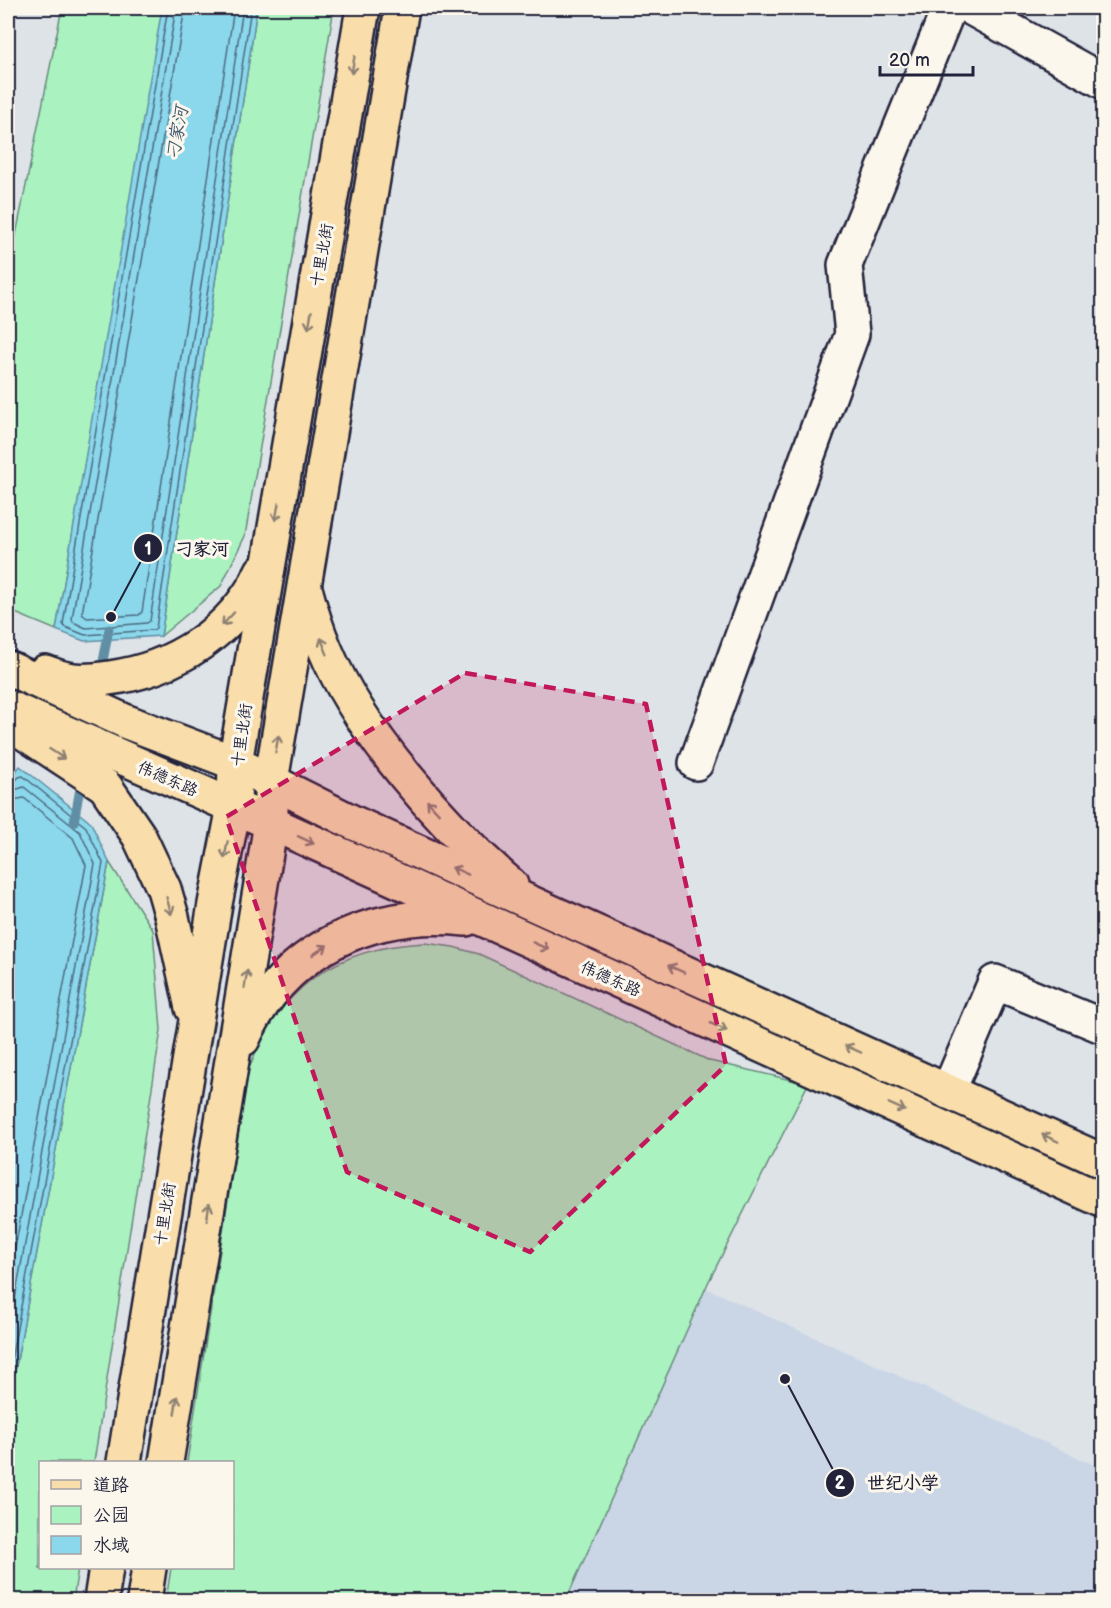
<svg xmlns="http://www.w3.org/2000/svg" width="1111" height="1608" viewBox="0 0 1111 1608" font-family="'Balsamiq Sans','LXGW WenKai TC',sans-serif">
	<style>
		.built { fill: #cad5e6 }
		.green { fill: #aaf2bf; stroke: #668a7d; stroke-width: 1.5 }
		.water { fill: #8bd7eb; stroke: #618fa5; stroke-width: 1.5 }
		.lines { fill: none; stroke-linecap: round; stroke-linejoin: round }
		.shore { stroke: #4c6a81; stroke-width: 1.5 }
		.stream { stroke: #618fa5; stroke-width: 9 }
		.minor-casing { stroke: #22223b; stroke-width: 38 }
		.major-casing { stroke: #22223b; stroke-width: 38 }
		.minor { stroke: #fbf7ec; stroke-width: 33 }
		.major { stroke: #f9deab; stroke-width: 33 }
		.oneway { stroke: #8e8073 }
		.marked { fill: #c2185b; fill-opacity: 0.2; stroke: #c2185b; stroke-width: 4.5; stroke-dasharray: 12 8; stroke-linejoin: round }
		.labels { text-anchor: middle; stroke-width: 6; stroke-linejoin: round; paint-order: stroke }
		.street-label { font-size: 16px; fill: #22223b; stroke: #fbf7ec }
		.water-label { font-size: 18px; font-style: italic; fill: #425870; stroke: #fbf7ec }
		.leader { fill: none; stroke: #22223b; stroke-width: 2 }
		.callout-dot { fill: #22223b; stroke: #fbf7ec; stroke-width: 2 }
		.mark-label { font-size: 18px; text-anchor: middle; font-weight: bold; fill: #fff }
		.callout-label { font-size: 18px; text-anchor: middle; font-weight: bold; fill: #22223b; stroke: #fbf7ec; stroke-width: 6; stroke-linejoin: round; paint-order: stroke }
	</style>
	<rect width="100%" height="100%" fill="#dee3e8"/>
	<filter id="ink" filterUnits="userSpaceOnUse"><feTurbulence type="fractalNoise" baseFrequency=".0167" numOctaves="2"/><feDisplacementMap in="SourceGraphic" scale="12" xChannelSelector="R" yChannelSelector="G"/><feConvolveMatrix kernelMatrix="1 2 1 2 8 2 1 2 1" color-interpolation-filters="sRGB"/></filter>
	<g filter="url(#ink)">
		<path class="built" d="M706 1288 1103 1469V1600H566Z"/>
		<g class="green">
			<path d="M62 8H162L163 12 56 630 8 610V274Z"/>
			<path d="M257 8H334L245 536 221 586 161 636Z"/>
			<path d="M109 862 153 930 161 1030 94 1462H40V1568H78L73 1600H8V1409Z"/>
			<path d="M425 943 453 947 479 954 710 1061 808 1084 708 1283 566 1600H166L171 1568H232V1462H187L248 1071C279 987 336 947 425 943Z"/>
		</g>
		<g class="water">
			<path d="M162 8H257L161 636 84 641 56 630Z"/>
			<path d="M20 766 91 823 109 862 8 1409V782Z"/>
		</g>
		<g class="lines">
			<g class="shore">
				<path d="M168 8 63 624 65 627 85 635 153 630 156 628 251 8"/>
				<path d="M176 8 72 619 73 622 86 628 147 623 150 621 243 8"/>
				<path d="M185 8 82 614 87 618 139 615 142 612 234 8"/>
				<path d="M8 785 13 783 19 777 23 776 86 827 103 863 8 1377"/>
				<path d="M8 792 24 787 80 832 95 864 8 1336"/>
				<path d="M8 801 24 798 73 838 86 865 8 1286"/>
			</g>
			<g class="stream">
				<path d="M101 672 109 629"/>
				<path d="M74 822 82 777"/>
			</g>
			<defs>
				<g id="minor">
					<path d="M971 8 1104 82"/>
					<path d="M696 763 852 334 845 265 949 8"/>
					<path d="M948 1092 995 982 1102 1026 1104 1021"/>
				</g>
				<g id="major">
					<path d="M306 592C311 611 317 630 325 649 359 731 444 827 511 885"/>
					<path d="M8 668 127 722 235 763 352 822 1104 1162"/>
					<path d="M45 672C53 675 60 678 68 679 81 682 96 680 109 678 173 670 235 631 262 571"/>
					<path d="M8 707 271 823 1104 1201"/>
					<path d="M17 728 105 786 139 836 164 889 172 917 192 1008"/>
					<path d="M243 1039C283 949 371 909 466 919"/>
					<path d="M124 1462 215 904 234 807 235 763 363 8"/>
					<path d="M166 1462 271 823V781L402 8"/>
					<path d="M101 1600 106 1568"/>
					<path d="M144 1600 149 1568"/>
				</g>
			</defs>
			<use href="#minor" class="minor-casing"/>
			<use href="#major" class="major-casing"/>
			<use href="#minor" class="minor"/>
			<use href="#major" class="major"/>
		</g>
		<defs><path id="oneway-shaft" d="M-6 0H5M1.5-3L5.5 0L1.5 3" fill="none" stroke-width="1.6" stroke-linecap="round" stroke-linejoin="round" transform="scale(1.5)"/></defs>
		<g class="oneway">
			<use href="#oneway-shaft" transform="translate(353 65) rotate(100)"/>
			<use href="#oneway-shaft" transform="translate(310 320) rotate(100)"/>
			<use href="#oneway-shaft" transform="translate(277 512) rotate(100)"/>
			<use href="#oneway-shaft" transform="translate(228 619) rotate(133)"/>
			<use href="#oneway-shaft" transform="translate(324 646) rotate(-112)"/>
			<use href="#oneway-shaft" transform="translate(277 744) rotate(-80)"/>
			<use href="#oneway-shaft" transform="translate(57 754) rotate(33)"/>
			<use href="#oneway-shaft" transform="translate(433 807) rotate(-133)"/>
			<use href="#oneway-shaft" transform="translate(306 840) rotate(25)"/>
			<use href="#oneway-shaft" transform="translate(226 850) rotate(101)"/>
			<use href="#oneway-shaft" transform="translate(460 871) rotate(-156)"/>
			<use href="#oneway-shaft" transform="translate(169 906) rotate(74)"/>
			<use href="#oneway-shaft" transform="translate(541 946) rotate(24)"/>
			<use href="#oneway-shaft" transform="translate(320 950) rotate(-34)"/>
			<use href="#oneway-shaft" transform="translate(676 969) rotate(-156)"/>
			<use href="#oneway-shaft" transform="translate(246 979) rotate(-81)"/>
			<use href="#oneway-shaft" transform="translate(719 1027) rotate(24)"/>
			<use href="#oneway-shaft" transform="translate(853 1049) rotate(-156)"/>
			<use href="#oneway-shaft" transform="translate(897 1107) rotate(24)"/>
			<use href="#oneway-shaft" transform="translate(1050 1138) rotate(-156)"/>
			<use href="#oneway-shaft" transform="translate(208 1212) rotate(-81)"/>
			<use href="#oneway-shaft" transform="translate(176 1405) rotate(-81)"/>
		</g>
	</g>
	<path class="marked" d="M465 673 646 704 726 1065 530 1252 347 1172 226 817Z"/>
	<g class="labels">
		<g class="street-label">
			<text transform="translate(321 255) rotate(-80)" y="6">十里北街</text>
			<text transform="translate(241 735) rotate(-82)" y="6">十里北街</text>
			<text transform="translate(168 778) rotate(24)" y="6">伟德东路</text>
			<text transform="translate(611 978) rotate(24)" y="6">伟德东路</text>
			<text transform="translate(164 1214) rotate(-81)" y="6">十里北街</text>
		</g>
		<g class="water-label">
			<text transform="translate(177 133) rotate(-80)" y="6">刁家河</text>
		</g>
	</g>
	<path class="leader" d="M111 617L148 548M785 1379L840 1483"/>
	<g class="callout-dot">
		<circle cx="111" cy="617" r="6"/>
		<circle cx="785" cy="1379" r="6"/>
		<circle cx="148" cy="548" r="15"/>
		<circle cx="840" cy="1483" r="15"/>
	</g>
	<g class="mark-label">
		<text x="148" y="555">1</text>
		<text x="840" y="1489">2</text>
	</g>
	<g class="callout-label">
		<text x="202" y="555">刁家河</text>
		<text x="903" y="1489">世纪小学</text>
	</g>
	<rect width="1111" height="1608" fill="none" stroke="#fbf7ec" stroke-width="30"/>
	<rect x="15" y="15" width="1081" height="1578" fill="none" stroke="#22223b" stroke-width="2" filter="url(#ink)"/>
	<rect x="39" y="1461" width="195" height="108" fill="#fbf7ec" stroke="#a4a2a5" stroke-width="1.5"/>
	<rect x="51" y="1480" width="30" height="9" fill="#f9deab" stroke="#a4a2a5" stroke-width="1.5"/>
	<text x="93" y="1491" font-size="18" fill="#22223b">道路</text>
	<rect x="51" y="1506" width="30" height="18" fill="#aaf2bf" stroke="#a4a2a5" stroke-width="1.5"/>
	<text x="93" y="1521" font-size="18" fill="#22223b">公园</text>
	<rect x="51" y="1536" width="30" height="18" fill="#8bd7eb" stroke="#a4a2a5" stroke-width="1.5"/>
	<text x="93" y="1551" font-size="18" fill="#22223b">水域</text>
	<path d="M880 66v9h93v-9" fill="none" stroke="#22223b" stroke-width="3"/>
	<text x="889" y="66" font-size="18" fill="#22223b" stroke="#fbf7ec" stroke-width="4.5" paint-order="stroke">20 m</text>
</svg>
